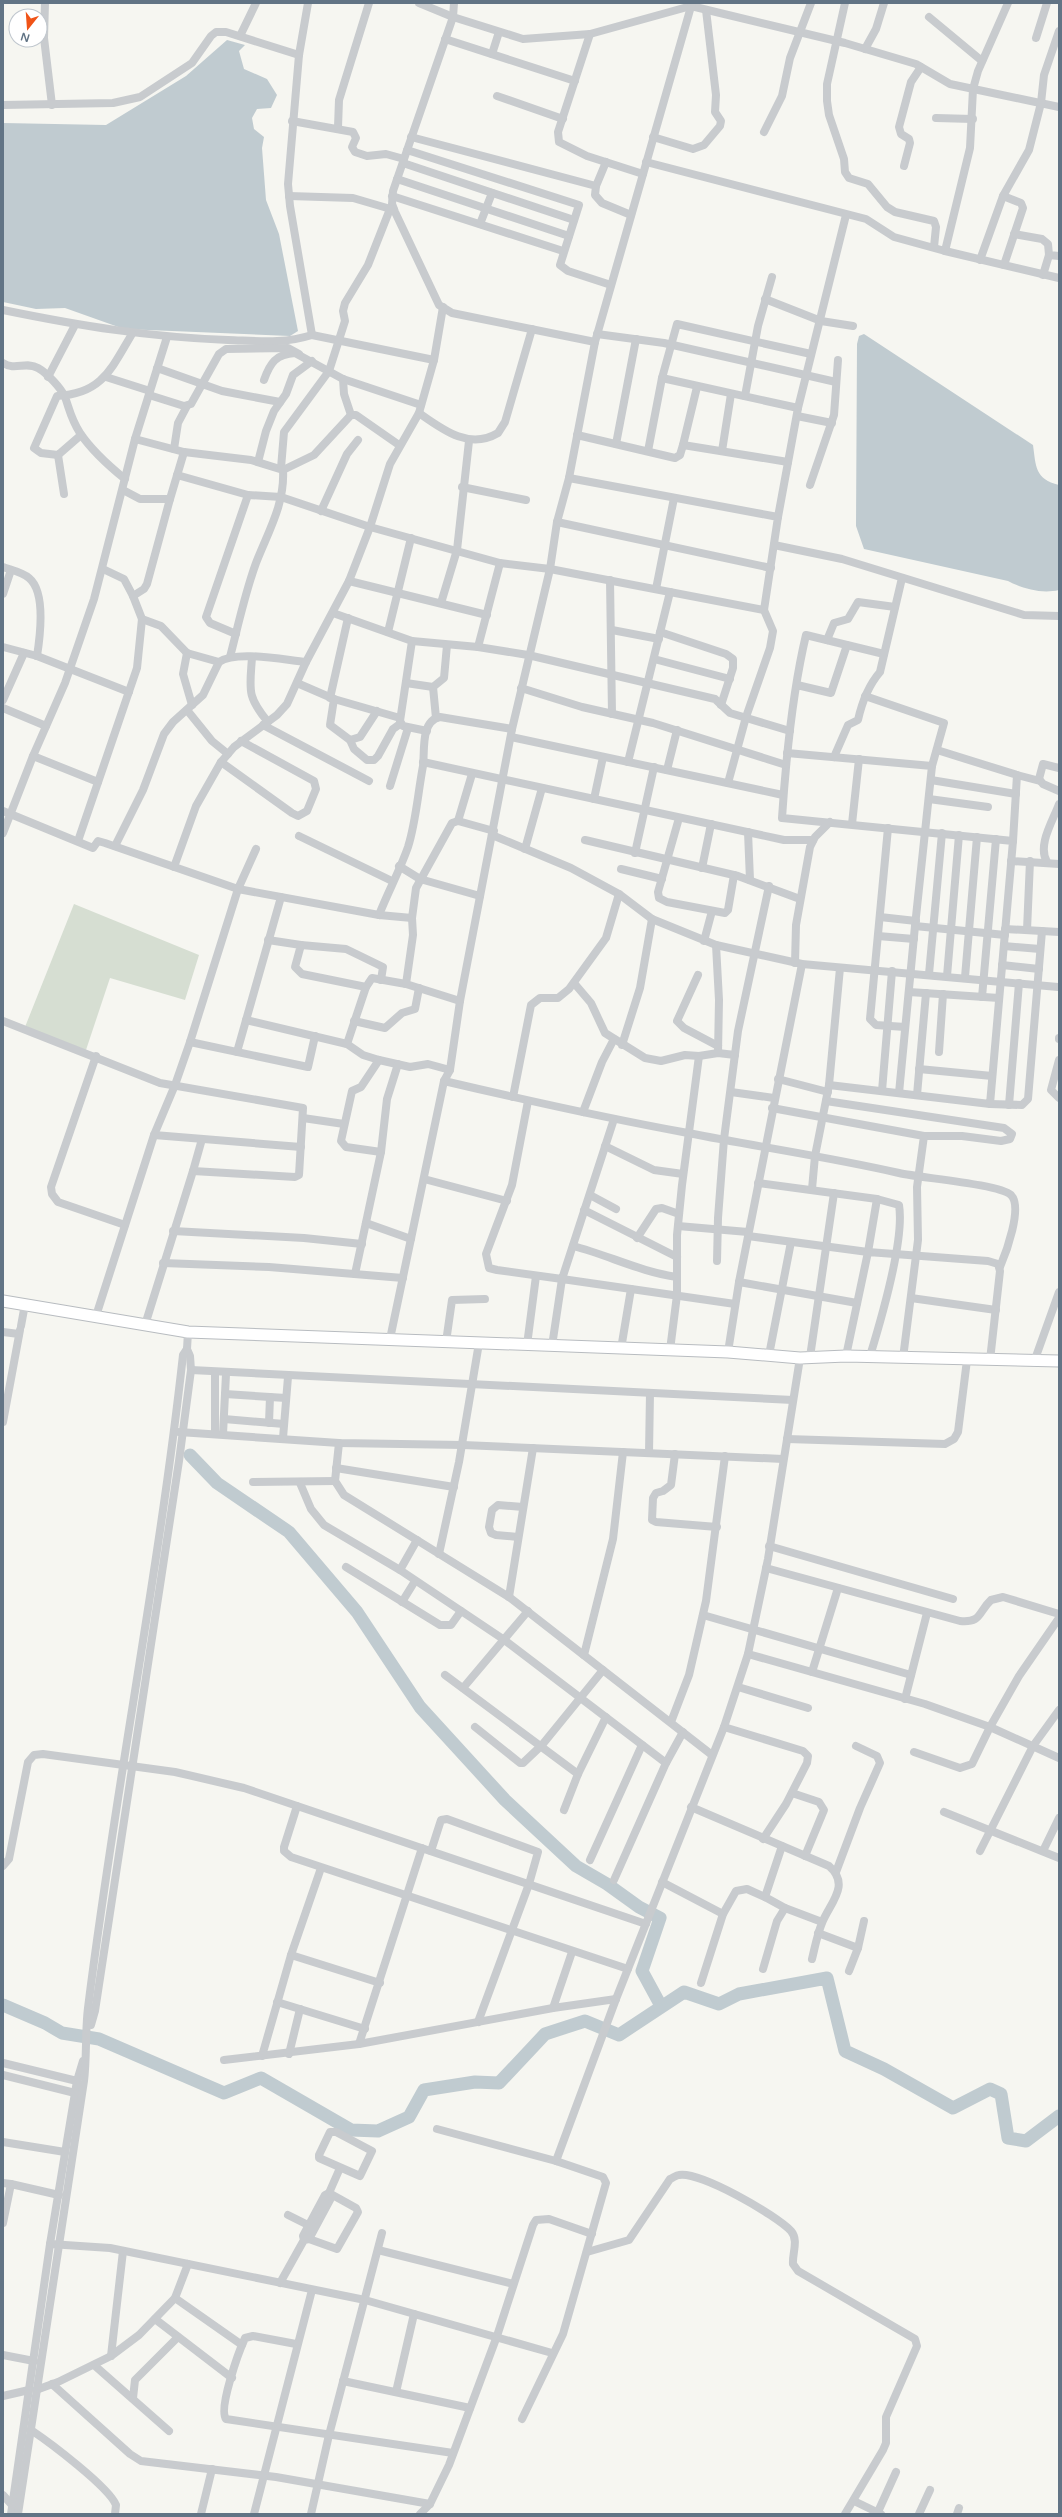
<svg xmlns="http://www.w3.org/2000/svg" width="1062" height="2517" viewBox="0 0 1062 2517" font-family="'Varela Round',sans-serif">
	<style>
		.green { fill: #d6ded2 }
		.water { fill: #c0cbd0 }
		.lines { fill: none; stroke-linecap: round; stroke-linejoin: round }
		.river { stroke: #c0cbd0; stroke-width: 13 }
		.major-casing { stroke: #b8bcc0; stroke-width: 13 }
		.minor { stroke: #c8cbce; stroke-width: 8 }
		.major { stroke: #fff; stroke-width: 11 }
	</style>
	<rect width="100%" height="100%" fill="#f6f6f1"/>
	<path class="green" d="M74 904 199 955 185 1000 110 978 86 1050 25 1027Z"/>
	<g class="water">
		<path d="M227 40 245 45 239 51 244 69 267 79 277 95 271 108 257 109 252 118 254 129 264 137 262 148 266 200 279 234 298 331 290 336 124 329 65 308 36 309 3 302V123L106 125 186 76Z"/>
		<path d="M864 334 1033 445C1036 467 1035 479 1059 485V590C1042 594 1023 589 1008 581L864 549 856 526 857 344 859 336Z"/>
	</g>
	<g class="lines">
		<g class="river">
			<path d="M190 1455 217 1483 289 1532 357 1612 420 1707 505 1800 576 1866 607 1884 639 1907 660 1918 642 1971 661 2006"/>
			<path d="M3 2005 45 2023 62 2033 99 2039 224 2093 261 2078 351 2130 378 2131 409 2117 424 2090 475 2082 499 2083 545 2034 585 2021 619 2035 684 1992 719 2004 739 1994 827 1978 845 2051 884 2069 953 2108 990 2089 1001 2094 1008 2138 1026 2141 1059 2116"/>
		</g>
		<defs>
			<path id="major" d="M3 1301 188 1332 728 1352 800 1358 846 1356 1059 1361"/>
		</defs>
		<use href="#major" class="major-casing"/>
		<g class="minor">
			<path d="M45 3 44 38 52 105"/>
			<path d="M419 3 453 17 523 39 590 34 691 6 845 43 916 64 950 84 1059 107"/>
			<path d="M454 3 453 17 393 191 392 204 395 212 439 305 452 313 595 342"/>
			<path d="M845 3 827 84V101L829 115 844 159 845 172 849 178 868 184 887 207 895 212 934 221 936 227 934 247"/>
			<path d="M929 17 982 61"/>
			<path d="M590 34 558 132 559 142 587 156 643 174"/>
			<path d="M240 36 256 3"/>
			<path d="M1036 38 1047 3"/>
			<path d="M445 39 575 81"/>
			<path d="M865 49 876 29 884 3"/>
			<path d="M492 54 499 32"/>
			<path d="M497 96 563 119"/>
			<path d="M3 105 113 103 140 97 192 63 211 36 216 32H226L299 55"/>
			<path d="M936 118 973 119"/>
			<path d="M292 121 353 132 356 138 352 147 355 152 367 156 386 154 404 159"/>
			<path d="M338 127 339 100 369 3"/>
			<path d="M764 132 782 96 790 58 811 3"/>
			<path d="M411 137 596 186 595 195 602 203 631 215"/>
			<path d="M653 137 693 149 704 145 720 126 721 121 715 112 716 95 706 10"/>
			<path d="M407 150 579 205 560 265 568 271 611 285"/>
			<path d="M646 162 866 219 894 237 945 251 1059 278"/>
			<path d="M403 163 574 220"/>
			<path d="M904 166 910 143 909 139 901 134 899 127 911 82 921 67"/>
			<path d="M397 179 569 236"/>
			<path d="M596 186 606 162"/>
			<path d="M289 196 353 198 394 210"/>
			<path d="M392 196 563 251"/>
			<path d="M1003 196 1021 203 1023 208 1004 265"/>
			<path d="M480 224 492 193"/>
			<path d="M1014 234 1042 239 1048 244 1049 255 1059 256"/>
			<path d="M945 251 970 148 973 89 978 71 1008 3"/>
			<path d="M980 260 1003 196 1029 150 1041 103 1044 75 1059 31"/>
			<path d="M1043 275 1049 255"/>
			<path d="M765 299 821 321 853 326"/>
			<path d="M3 310C81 326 148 337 228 340 259 341 283 344 312 335L290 206 288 184 299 55 308 3"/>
			<path d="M597 334 664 343 836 382"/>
			<path d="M312 335 434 360"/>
			<path d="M3 363C15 371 26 361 38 368 47 373 61 388 65 397 70 411 71 419 80 433 92 451 109 466 125 479"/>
			<path d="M157 368 222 391 280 402"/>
			<path d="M48 377 75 325"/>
			<path d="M106 377 150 391"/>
			<path d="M662 378 798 408"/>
			<path d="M343 379 344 394 351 415"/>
			<path d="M264 380C270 363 276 354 295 353L343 379 421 405"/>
			<path d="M697 387 683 445 788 462"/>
			<path d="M149 395 184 406 191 404 219 354 226 349 288 348 299 354"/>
			<path d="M745 396 758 326 772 277"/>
			<path d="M419 413C443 430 469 450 498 433L505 422 532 329"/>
			<path d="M797 416 832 423"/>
			<path d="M81 435 58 455 41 453 34 448 57 396C102 394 111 369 132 334"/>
			<path d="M577 435 675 458 680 455 683 445"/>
			<path d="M135 439 184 452 251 460 283 470C285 504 268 532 256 563 245 593 238 626 230 657"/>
			<path d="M616 444 636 339"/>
			<path d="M174 449 178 423 187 406"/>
			<path d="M648 451 662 378 677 324 811 354"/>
			<path d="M722 451 731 394"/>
			<path d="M58 455 64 494"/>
			<path d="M258 462 266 431 274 411 286 394 293 375 312 361"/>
			<path d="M281 468 284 432 329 371 345 321 343 311 345 303 368 265 390 209"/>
			<path d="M283 470 314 455 351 415H356L399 445"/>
			<path d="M177 475 248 495 281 497 370 527 500 563 550 569 764 610 778 517 569 478"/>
			<path d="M810 485 834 415 838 360"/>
			<path d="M462 487 526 500"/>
			<path d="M123 490 140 499H170L147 584 144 589 133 596"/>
			<path d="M170 499 184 452"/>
			<path d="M321 511 347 454 358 440"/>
			<path d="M778 517 798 408 846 215"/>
			<path d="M557 522 771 568"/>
			<path d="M774 545 842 559 1024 615 1059 616"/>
			<path d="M3 567C11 570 22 572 29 578 46 592 40 637 37 656"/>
			<path d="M610 580 612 714"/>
			<path d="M349 581 487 615"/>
			<path d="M656 589 674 498"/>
			<path d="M3 594 11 570"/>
			<path d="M441 603 457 550 469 441"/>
			<path d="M333 613 412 641 400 721 403 726 427 731"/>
			<path d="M142 619 161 626 187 653 219 662"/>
			<path d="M612 630 659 639"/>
			<path d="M388 632 411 538"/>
			<path d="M660 632 726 654 733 659V668L721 705"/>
			<path d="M236 634 210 623 206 617 248 495"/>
			<path d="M827 640 834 623 848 619 858 602 895 607"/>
			<path d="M412 641 478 647 528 655 715 699 730 713 790 731"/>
			<path d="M847 645 884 654"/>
			<path d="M3 647 37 656 129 692"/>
			<path d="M478 647 500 563"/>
			<path d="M187 653 183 674 192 705"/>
			<path d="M252 657C250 689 246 696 268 722"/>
			<path d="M654 659 730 679"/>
			<path d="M297 683 334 699 330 725 350 740 354 749 367 760H374L378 756 393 729 400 724"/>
			<path d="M406 683 433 687"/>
			<path d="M797 685 831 693 847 645 806 635C792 694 786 757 782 818L1013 841 990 1104 829 1085 815 1156 812 1189"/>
			<path d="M521 688 582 707 653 723 786 765"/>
			<path d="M865 696 944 723 932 766"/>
			<path d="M330 698 348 618"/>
			<path d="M334 699 400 718"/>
			<path d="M3 700 24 653"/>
			<path d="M3 708 46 726"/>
			<path d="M187 710 212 741 228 754"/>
			<path d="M436 718 433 687 444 678 447 645"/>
			<path d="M263 725 369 781"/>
			<path d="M511 737 783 795"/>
			<path d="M350 740 360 737 377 711"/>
			<path d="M937 750 1017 775 1013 841"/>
			<path d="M787 753 932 766 915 926 1005 935"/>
			<path d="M33 756 98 782"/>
			<path d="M834 757 848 725 858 720C862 702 868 686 880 672L902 578"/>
			<path d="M221 762 292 813 298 816 307 811 316 789 314 781 241 741"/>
			<path d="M423 762 784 840H813"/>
			<path d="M628 762 670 592"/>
			<path d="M1059 768 1043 764 1039 779 1043 784 1059 791"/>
			<path d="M667 770 677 730"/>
			<path d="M1017 775 1040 781"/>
			<path d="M931 780 1016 794"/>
			<path d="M728 783 746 717 770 648 773 631 764 610"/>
			<path d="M390 786 408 728"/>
			<path d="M594 799 603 757"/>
			<path d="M929 799 988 807"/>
			<path d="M3 811 93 848 98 841 105 843 238 889 379 915 412 918 416 888 452 823 458 821 494 831"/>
			<path d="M679 818 658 892 659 898 667 902 725 913 728 910 734 875"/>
			<path d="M458 821 472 774"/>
			<path d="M852 824 859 759"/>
			<path d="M888 828 870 1019 876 1025 905 1027"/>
			<path d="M748 832 750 880"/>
			<path d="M3 833 33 756 65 683 94 599 135 439 167 337"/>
			<path d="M492 835 571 868 619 894 652 919 716 945 802 964 1058 987"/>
			<path d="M299 836 392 881"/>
			<path d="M585 840 738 876 800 899"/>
			<path d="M78 841 137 668 142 619 133 596 124 579 103 569"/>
			<path d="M115 846 143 790 164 734 173 722 203 695 219 662C236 650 284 660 306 662"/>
			<path d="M525 849 542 788"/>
			<path d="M635 853 654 767"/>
			<path d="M1011 861 1059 864"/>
			<path d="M1047 862C1037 845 1053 821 1059 804"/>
			<path d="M399 866 420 879 480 896"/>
			<path d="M174 867 196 806 221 762 234 747 277 715 287 704 306 662 349 581 370 527 390 464 419 413 434 360 443 307"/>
			<path d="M702 868 711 824"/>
			<path d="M621 869 662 879"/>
			<path d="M379 915C388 892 400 870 408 847 416 822 418 792 423 766 425 752 420 721 440 717L512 729"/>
			<path d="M880 917 916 921"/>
			<path d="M1005 929 1059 932"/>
			<path d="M1027 930 1030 861"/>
			<path d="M878 936 914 939"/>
			<path d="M268 940 301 945 295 967 302 974 366 987 372 978 406 984 460 1001"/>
			<path d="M704 941 712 911"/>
			<path d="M301 945 346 949 383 967 381 980"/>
			<path d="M716 945 719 1000 718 1053"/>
			<path d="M1004 946 1040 949"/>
			<path d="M795 963 796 925 810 847 815 837 830 822"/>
			<path d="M1002 965 1039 969"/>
			<path d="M929 974 942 833"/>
			<path d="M698 975 677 1021 684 1028 718 1046"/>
			<path d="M947 976 959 835"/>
			<path d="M965 977 977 837"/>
			<path d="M574 983 591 1003 605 1033 645 1058 661 1061 685 1055 699 1056 718 1053 735 1055"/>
			<path d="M406 984 413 935 412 918"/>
			<path d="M909 992 999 998"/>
			<path d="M982 997 996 839"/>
			<path d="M246 1020 347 1044 363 1055 379 1060 410 1067 428 1064 450 1070"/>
			<path d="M3 1021 160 1083 303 1108 299 1175 295 1177 193 1171 145 1325"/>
			<path d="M354 1021 385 1028 402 1013 415 1009 419 988"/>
			<path d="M1059 1038V1039"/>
			<path d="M190 1042 308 1067 315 1036"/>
			<path d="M347 1044 366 987"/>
			<path d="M622 1045 640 988 652 919"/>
			<path d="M237 1052 281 897"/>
			<path d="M939 1052 943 994"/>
			<path d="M96 1056 51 1187 52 1194 58 1202 125 1225"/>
			<path d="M379 1060 361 1087 352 1091 341 1141 346 1147 381 1152"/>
			<path d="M1059 1060 1051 1090 1059 1098"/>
			<path d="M919 1069 992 1076"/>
			<path d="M778 1079 828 1092"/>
			<path d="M444 1081C525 1100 606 1118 688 1133 759 1147 829 1157 899 1173 920 1178 999 1184 1011 1195 1023 1207 1006 1253 1000 1267"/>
			<path d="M829 1085 840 968"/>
			<path d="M882 1091 892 971"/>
			<path d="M731 1092 774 1098"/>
			<path d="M899 1093 915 926"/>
			<path d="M917 1095 926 993"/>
			<path d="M513 1097 531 1005 540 998H558L569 989 606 938 619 894"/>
			<path d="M528 1101 512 1185 486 1254 489 1268 497 1270 562 1279 614 1119"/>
			<path d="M826 1101 1004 1128 1012 1134 1010 1139 1001 1141 962 1136H924"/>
			<path d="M990 1104 1022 1105 1028 1099 1042 931"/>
			<path d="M1009 1105 1019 983"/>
			<path d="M772 1108 924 1136 917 1187 918 1240 903 1358"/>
			<path d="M583 1112 602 1062 614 1039"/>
			<path d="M303 1118 344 1124"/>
			<path d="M154 1135 301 1147"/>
			<path d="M605 1146 654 1170 683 1174"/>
			<path d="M193 1171 202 1139"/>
			<path d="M424 1179 507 1201"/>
			<path d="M590 1195 616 1209"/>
			<path d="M584 1210 677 1257"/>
			<path d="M366 1223 411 1239"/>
			<path d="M678 1226 748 1232"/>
			<path d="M173 1231 304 1238 362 1244"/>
			<path d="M748 1236 868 1252 877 1199 758 1183"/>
			<path d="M637 1238 656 1209 662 1208 679 1214"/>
			<path d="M573 1246C608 1255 641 1272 677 1277"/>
			<path d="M717 1261 718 1218 724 1139 738 1031 769 886"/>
			<path d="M163 1263 269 1267 403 1278"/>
			<path d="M355 1274 381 1152 387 1099 398 1064"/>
			<path d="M739 1282 857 1303"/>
			<path d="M911 1298 996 1310"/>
			<path d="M96 1316 154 1135 175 1085 190 1042 238 889 256 849"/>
			<path d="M21 1326 25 1304"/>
			<path d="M3 1332 19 1334"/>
			<path d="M390 1339 444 1081 450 1070 460 1001 512 729 550 569 557 522 569 478 595 342 692 3"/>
			<path d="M446 1342 452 1300 485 1299"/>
			<path d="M527 1345 536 1276"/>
			<path d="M552 1346 562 1279 735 1304"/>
			<path d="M621 1349 631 1289"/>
			<path d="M670 1350 677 1295V1235L682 1185 699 1056"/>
			<path d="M728 1352 739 1282 802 964"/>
			<path d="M769 1355 791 1242"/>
			<path d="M846 1356 868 1252 988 1261 998 1264 1000 1271 990 1360"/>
			<path d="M870 1356C881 1320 905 1240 899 1205L877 1199"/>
			<path d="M810 1357 834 1193"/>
			<path d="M1034 1362 1059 1292"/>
			<path d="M191 1370 793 1400"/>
			<path d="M215 1373V1434"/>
			<path d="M225 1394 286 1398"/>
			<path d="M224 1419 284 1424"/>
			<path d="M3 1422 20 1330"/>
			<path d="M269 1423 270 1397"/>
			<path d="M179 1432 339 1443 463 1445 783 1459"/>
			<path d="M223 1434 226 1374"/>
			<path d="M283 1438 288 1377"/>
			<path d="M787 1439 945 1444 954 1439 958 1432 967 1360"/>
			<path d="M339 1443 335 1481 344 1495 509 1597 712 1755"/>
			<path d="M649 1453 650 1393"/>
			<path d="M675 1454 671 1485 663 1491 656 1493 653 1498 652 1520 656 1522 717 1527"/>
			<path d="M336 1468 454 1487"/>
			<path d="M253 1482 335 1481"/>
			<path d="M300 1483 311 1509 324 1525 400 1570 503 1639 666 1763"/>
			<path d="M518 1537 496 1535 491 1533 489 1527 492 1510 498 1505 523 1507"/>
			<path d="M769 1546 953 1599"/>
			<path d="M439 1554 459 1462 479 1343"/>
			<path d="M346 1567 440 1625H451L461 1611"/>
			<path d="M766 1568 960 1621C982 1623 978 1612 991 1600L1003 1597 1059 1614"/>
			<path d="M400 1570 417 1540"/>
			<path d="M509 1597 533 1448"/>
			<path d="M402 1602 415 1581"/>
			<path d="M703 1615 911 1675"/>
			<path d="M748 1654 925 1704 990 1727 1059 1758"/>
			<path d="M584 1655 613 1539 623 1452"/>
			<path d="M812 1672 838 1588"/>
			<path d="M445 1675 578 1774"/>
			<path d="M738 1687 808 1708"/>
			<path d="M463 1688 528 1611"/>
			<path d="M905 1699 927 1613"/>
			<path d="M671 1722 689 1675 706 1601 725 1456"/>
			<path d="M475 1727 520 1763H523L542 1745 603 1670"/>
			<path d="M724 1727 803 1751 808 1756 807 1763 786 1804 763 1839"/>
			<path d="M914 1752 960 1768 972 1764 990 1727 1019 1676 1059 1618"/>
			<path d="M792 1793 819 1802 824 1810 805 1856"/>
			<path d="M297 1806 284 1847V1851L291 1857 628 1969"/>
			<path d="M691 1807 829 1866C851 1885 830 1903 822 1923 817 1935 815 1947 812 1959"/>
			<path d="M564 1810 578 1774 606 1717"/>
			<path d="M944 1812 1059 1858"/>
			<path d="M782 1846 765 1897 785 1908"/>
			<path d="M431 1851 441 1820 447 1819 538 1852 529 1884 478 2022"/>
			<path d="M980 1851 1033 1746 1059 1710"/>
			<path d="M1043 1851 1059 1818"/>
			<path d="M590 1860 642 1745"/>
			<path d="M3 1866 9 1859 28 1762 34 1755 43 1754 175 1772 244 1788 646 1924"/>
			<path d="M836 1872 860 1808 880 1763 877 1756 856 1746"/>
			<path d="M614 1880 666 1763 683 1732"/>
			<path d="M662 1882 723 1914"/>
			<path d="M818 1933 858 1948"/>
			<path d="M291 1955 380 1983"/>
			<path d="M763 1969 777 1921 785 1908 822 1922"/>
			<path d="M849 1971 858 1948 864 1921"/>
			<path d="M701 1983 723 1914 736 1891 747 1889 765 1897"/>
			<path d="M277 2002 365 2029"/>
			<path d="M553 2008 572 1952"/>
			<path d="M91 2025 95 2011 179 1461 191 1370 190 1356 187 1349"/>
			<path d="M359 2044 422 1848"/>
			<path d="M289 2054 300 2009"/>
			<path d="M262 2056 291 1955 321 1868"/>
			<path d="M224 2060 359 2044 553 2008 616 1999"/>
			<path d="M3 2063 77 2081"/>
			<path d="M3 2075 75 2093"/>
			<path d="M437 2129 556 2161 603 2177 606 2183 563 2334 522 2419"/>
			<path d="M330 2132H336L372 2151 360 2176 319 2158V2155Z"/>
			<path d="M3 2142 65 2152"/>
			<path d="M556 2161 616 1999 724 1727 748 1654 768 1559 800 1358"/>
			<path d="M3 2183 11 2184 3 2223"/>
			<path d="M11 2184 59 2195"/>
			<path d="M288 2215 312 2227"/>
			<path d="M309 2239 337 2249 358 2212 356 2208 329 2193 340 2168"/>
			<path d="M50 2244 110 2248 365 2300 552 2353"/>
			<path d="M378 2250 513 2284"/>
			<path d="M587 2252 629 2240 670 2179C673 2178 676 2175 679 2175 700 2171 776 2215 791 2231 799 2240 792 2254 793 2264L798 2271 915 2339 917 2346 886 2417V2443L883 2450 845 2514"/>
			<path d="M280 2283 304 2240 303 2236 325 2195 329 2193 331 2198 309 2239 304 2240"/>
			<path d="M175 2298 242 2345"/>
			<path d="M155 2319 232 2378"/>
			<path d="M296 2344 253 2336 245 2338C239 2351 218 2409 226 2419L453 2453"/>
			<path d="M3 2355 34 2361"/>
			<path d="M111 2356 123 2251"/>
			<path d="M94 2365 169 2431"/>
			<path d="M343 2381 470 2408"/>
			<path d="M52 2384 130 2454 141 2461 276 2477 430 2504"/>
			<path d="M36 2390 58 2382 111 2356 139 2335 175 2298 188 2264"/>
			<path d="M396 2392 414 2314"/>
			<path d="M3 2396 29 2390"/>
			<path d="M133 2398 135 2380 178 2337"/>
			<path d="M31 2430C49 2442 109 2487 116 2505L115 2514"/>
			<path d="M3 2495 12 2505"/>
			<path d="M854 2501 881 2514"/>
			<path d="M11 2514 50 2244 77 2081 83 2061"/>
			<path d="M18 2514 84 2081C87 2057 85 2032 88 2008 115 1789 159 1573 183 1355L187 1349 188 1332"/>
			<path d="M201 2514 212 2469"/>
			<path d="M254 2514 312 2290"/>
			<path d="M311 2514 329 2435 382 2233"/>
			<path d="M420 2514 430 2504 449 2465 497 2336 533 2225 536 2220 549 2219 592 2234"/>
			<path d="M877 2514 896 2472"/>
			<path d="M919 2514 930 2490"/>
			<path d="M957 2514 959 2508"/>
		</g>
		<use href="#major" class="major"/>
	</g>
	<rect width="1062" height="2517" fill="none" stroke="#627485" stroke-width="8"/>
	<g transform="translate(28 28) rotate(197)"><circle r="19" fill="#ffffff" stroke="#c0c7ce"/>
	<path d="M0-3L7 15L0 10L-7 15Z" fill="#f05317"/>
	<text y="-6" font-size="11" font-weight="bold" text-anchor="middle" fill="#627485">N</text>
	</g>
</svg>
